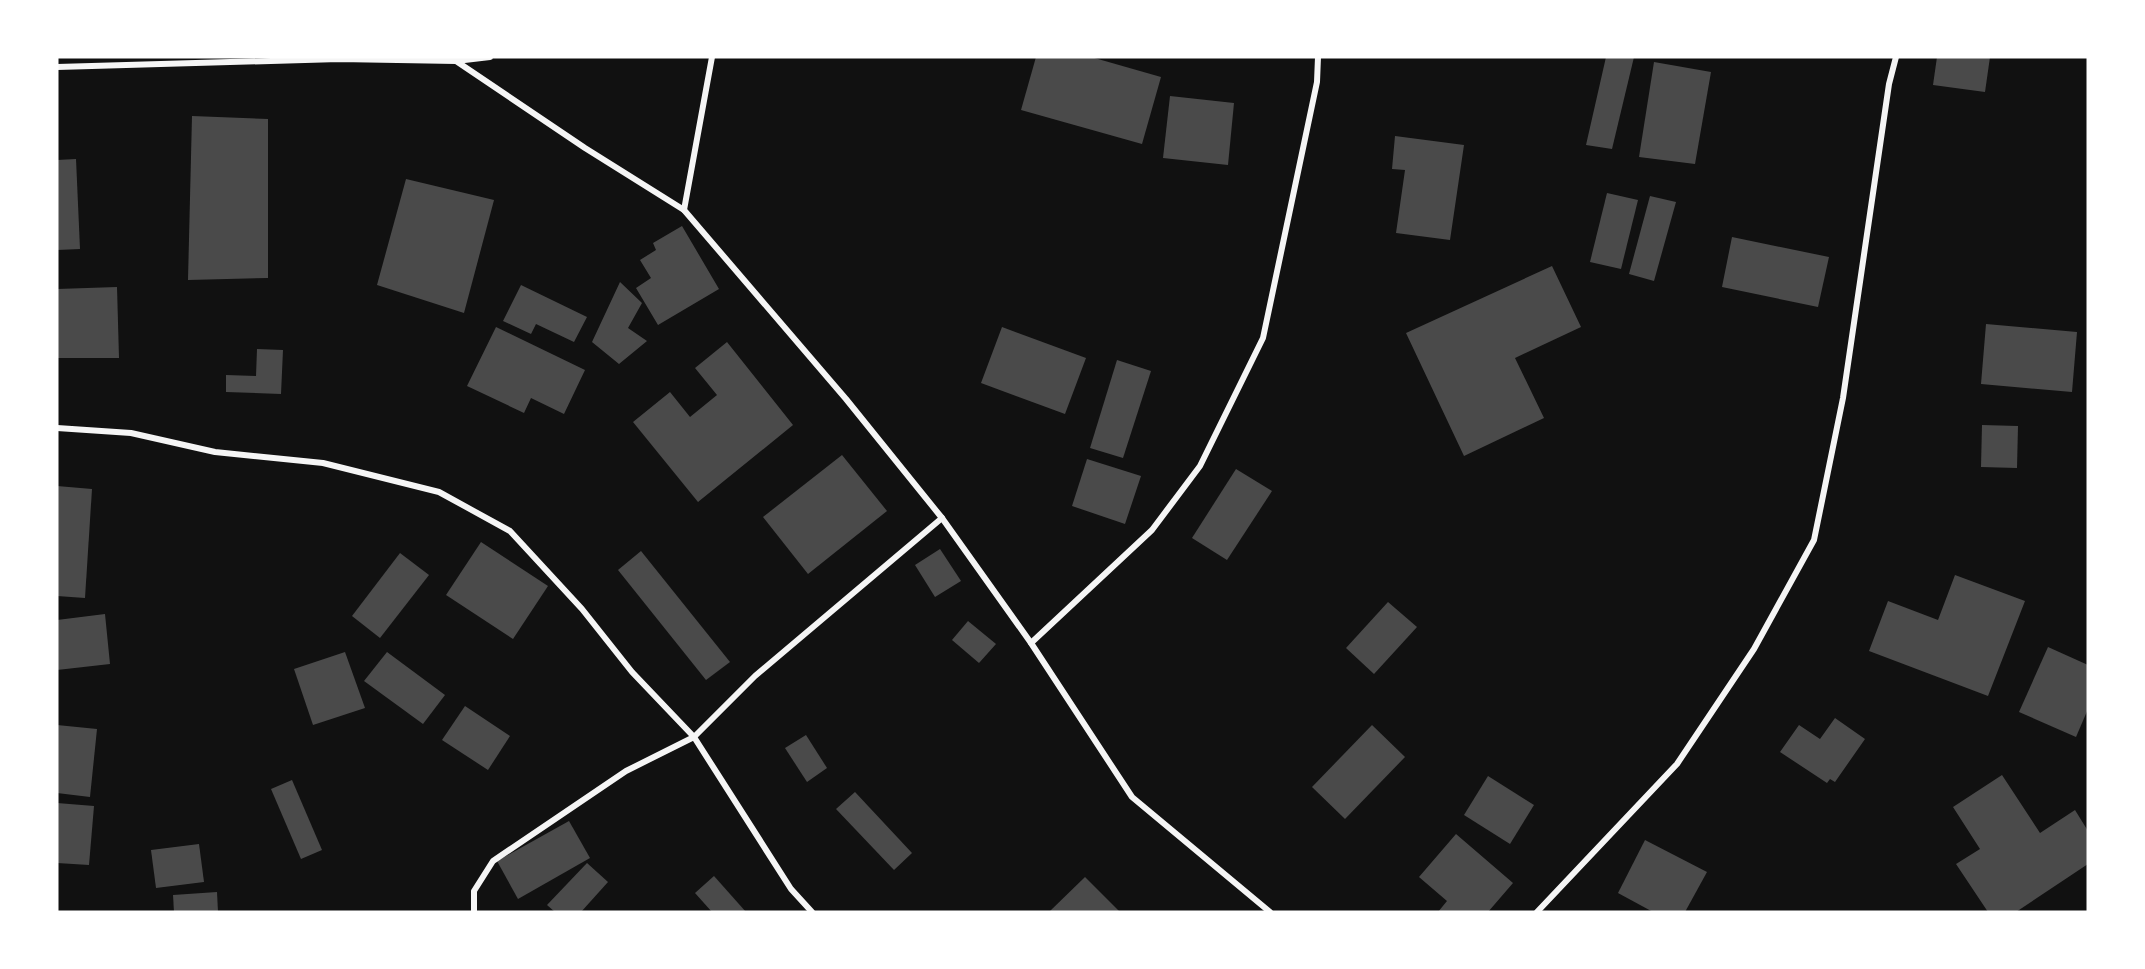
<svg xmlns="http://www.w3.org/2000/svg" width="2145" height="969" viewBox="0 0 2145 969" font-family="'Noto Sans',sans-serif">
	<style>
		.building { fill: #4a4a4a }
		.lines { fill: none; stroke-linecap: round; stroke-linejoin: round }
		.minor { stroke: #f5f5f5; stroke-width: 6 }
	</style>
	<rect width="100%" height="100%" fill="#111"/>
	<g class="building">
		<path d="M1036 57H1091L1161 77 1142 144 1021 110Z"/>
		<path d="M1606 57H1634L1612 149 1586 145Z"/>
		<path d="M1937 57H1990L1985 92 1933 85Z"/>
		<path d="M1654 62 1711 72 1695 164 1639 157Z"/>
		<path d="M1170 96 1234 103 1228 165 1163 158Z"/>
		<path d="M192 116 268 119V278L188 280Z"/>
		<path d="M1395 136 1464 145 1450 240 1396 233 1405 170 1392 169Z"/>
		<path d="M76 159 80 249 57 250V160Z"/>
		<path d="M406 179 494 200 464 313 377 285Z"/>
		<path d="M1607 193 1638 200 1621 269 1590 262Z"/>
		<path d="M1650 196 1676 202 1654 281 1629 274Z"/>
		<path d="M682 226 719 289 658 325 636 288 651 278 640 260 656 250 653 243Z"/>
		<path d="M1732 237 1829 257 1818 307 1722 287Z"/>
		<path d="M1552 266 1581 327 1515 358 1544 418 1464 456 1406 333Z"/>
		<path d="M620 282 642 303 628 328 647 341 619 364 592 342Z"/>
		<path d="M521 285 587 317 574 342 536 324 531 334 503 321Z"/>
		<path d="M117 287 119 358H57V289Z"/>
		<path d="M1986 324 2077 332 2072 392 1981 384Z"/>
		<path d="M496 327 585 370 564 414 531 398 524 413 467 386Z"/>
		<path d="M1002 327 1086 358 1065 414 981 383Z"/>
		<path d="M727 342 793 425 698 502 633 422 670 392 690 417 717 395 695 368Z"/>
		<path d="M257 349 283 350 281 394 226 392V375L256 376Z"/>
		<path d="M1117 360 1151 371 1123 458 1090 448Z"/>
		<path d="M1982 425 2018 426 2017 468 1981 467Z"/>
		<path d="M842 455 887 511 808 574 763 517Z"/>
		<path d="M1087 459 1141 476 1125 524 1072 506Z"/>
		<path d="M1236 469 1272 491 1227 560 1192 538Z"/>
		<path d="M57 486 92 489 85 598 57 596Z"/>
		<path d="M481 542 548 586 513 639 446 595Z"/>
		<path d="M940 549 961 581 935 597 915 565Z"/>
		<path d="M641 551 730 662 706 680 618 570Z"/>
		<path d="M400 553 429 575 380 638 352 616Z"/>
		<path d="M1955 575 2025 601 1988 696 1869 651 1888 601 1938 620Z"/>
		<path d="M1388 602 1417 627 1374 674 1346 648Z"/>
		<path d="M105 614 110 664 57 670V620Z"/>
		<path d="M968 621 996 644 979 663 952 640Z"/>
		<path d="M2048 647 2088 665V709L2076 737 2019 712Z"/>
		<path d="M345 652 365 708 313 725 294 669Z"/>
		<path d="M387 652 445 695 423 724 364 681Z"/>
		<path d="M465 706 510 736 488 770 442 740Z"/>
		<path d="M1835 718 1865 739 1835 782 1830 779 1827 783 1780 752 1799 725 1820 739Z"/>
		<path d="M57 725 97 729 90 797 57 793Z"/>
		<path d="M1372 725 1405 757 1345 819 1312 787Z"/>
		<path d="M806 735 827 768 807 782 785 748Z"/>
		<path d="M2002 775 2040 833 2075 810 2088 831V864L2016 912H1988L1956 864 1980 849 1953 807Z"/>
		<path d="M1488 776 1534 805 1510 844 1464 815Z"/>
		<path d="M292 780 322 850 301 859 271 789Z"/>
		<path d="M855 792 912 853 894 870 836 809Z"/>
		<path d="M57 803 94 806 89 865 57 863Z"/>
		<path d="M569 821 590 858 518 899 497 861Z"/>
		<path d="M1456 834 1513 883 1488 912H1438L1447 901 1419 877Z"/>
		<path d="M1645 840 1707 872 1685 912H1653L1618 893Z"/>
		<path d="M199 844 204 882 156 888 151 850Z"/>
		<path d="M587 863 608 882 581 912H555L547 905Z"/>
		<path d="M714 876 746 912H712L695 893Z"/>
		<path d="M1085 877 1120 912H1049Z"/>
		<path d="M217 892 218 912H174L173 895Z"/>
	</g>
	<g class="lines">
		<g class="minor">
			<path d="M712 57 684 210 846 399 942 518 1031 643 1132 797 1270 912"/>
			<path d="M456 61 585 148 684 210"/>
			<path d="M57 67 339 59 456 61 490 57"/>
			<path d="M57 428 131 433 215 452 323 463 439 492 510 531 582 609 632 672 694 737 791 889 812 912"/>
			<path d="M1031 643 1152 530 1200 466 1263 338 1317 82 1318 57"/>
			<path d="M474 912V891L493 861 626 771 694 737 755 676 942 518"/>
			<path d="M1537 912 1677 764 1754 649 1814 540 1843 398 1889 84 1896 57"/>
		</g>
	</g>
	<rect width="2145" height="969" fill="none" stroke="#ffffff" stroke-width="117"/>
</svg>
